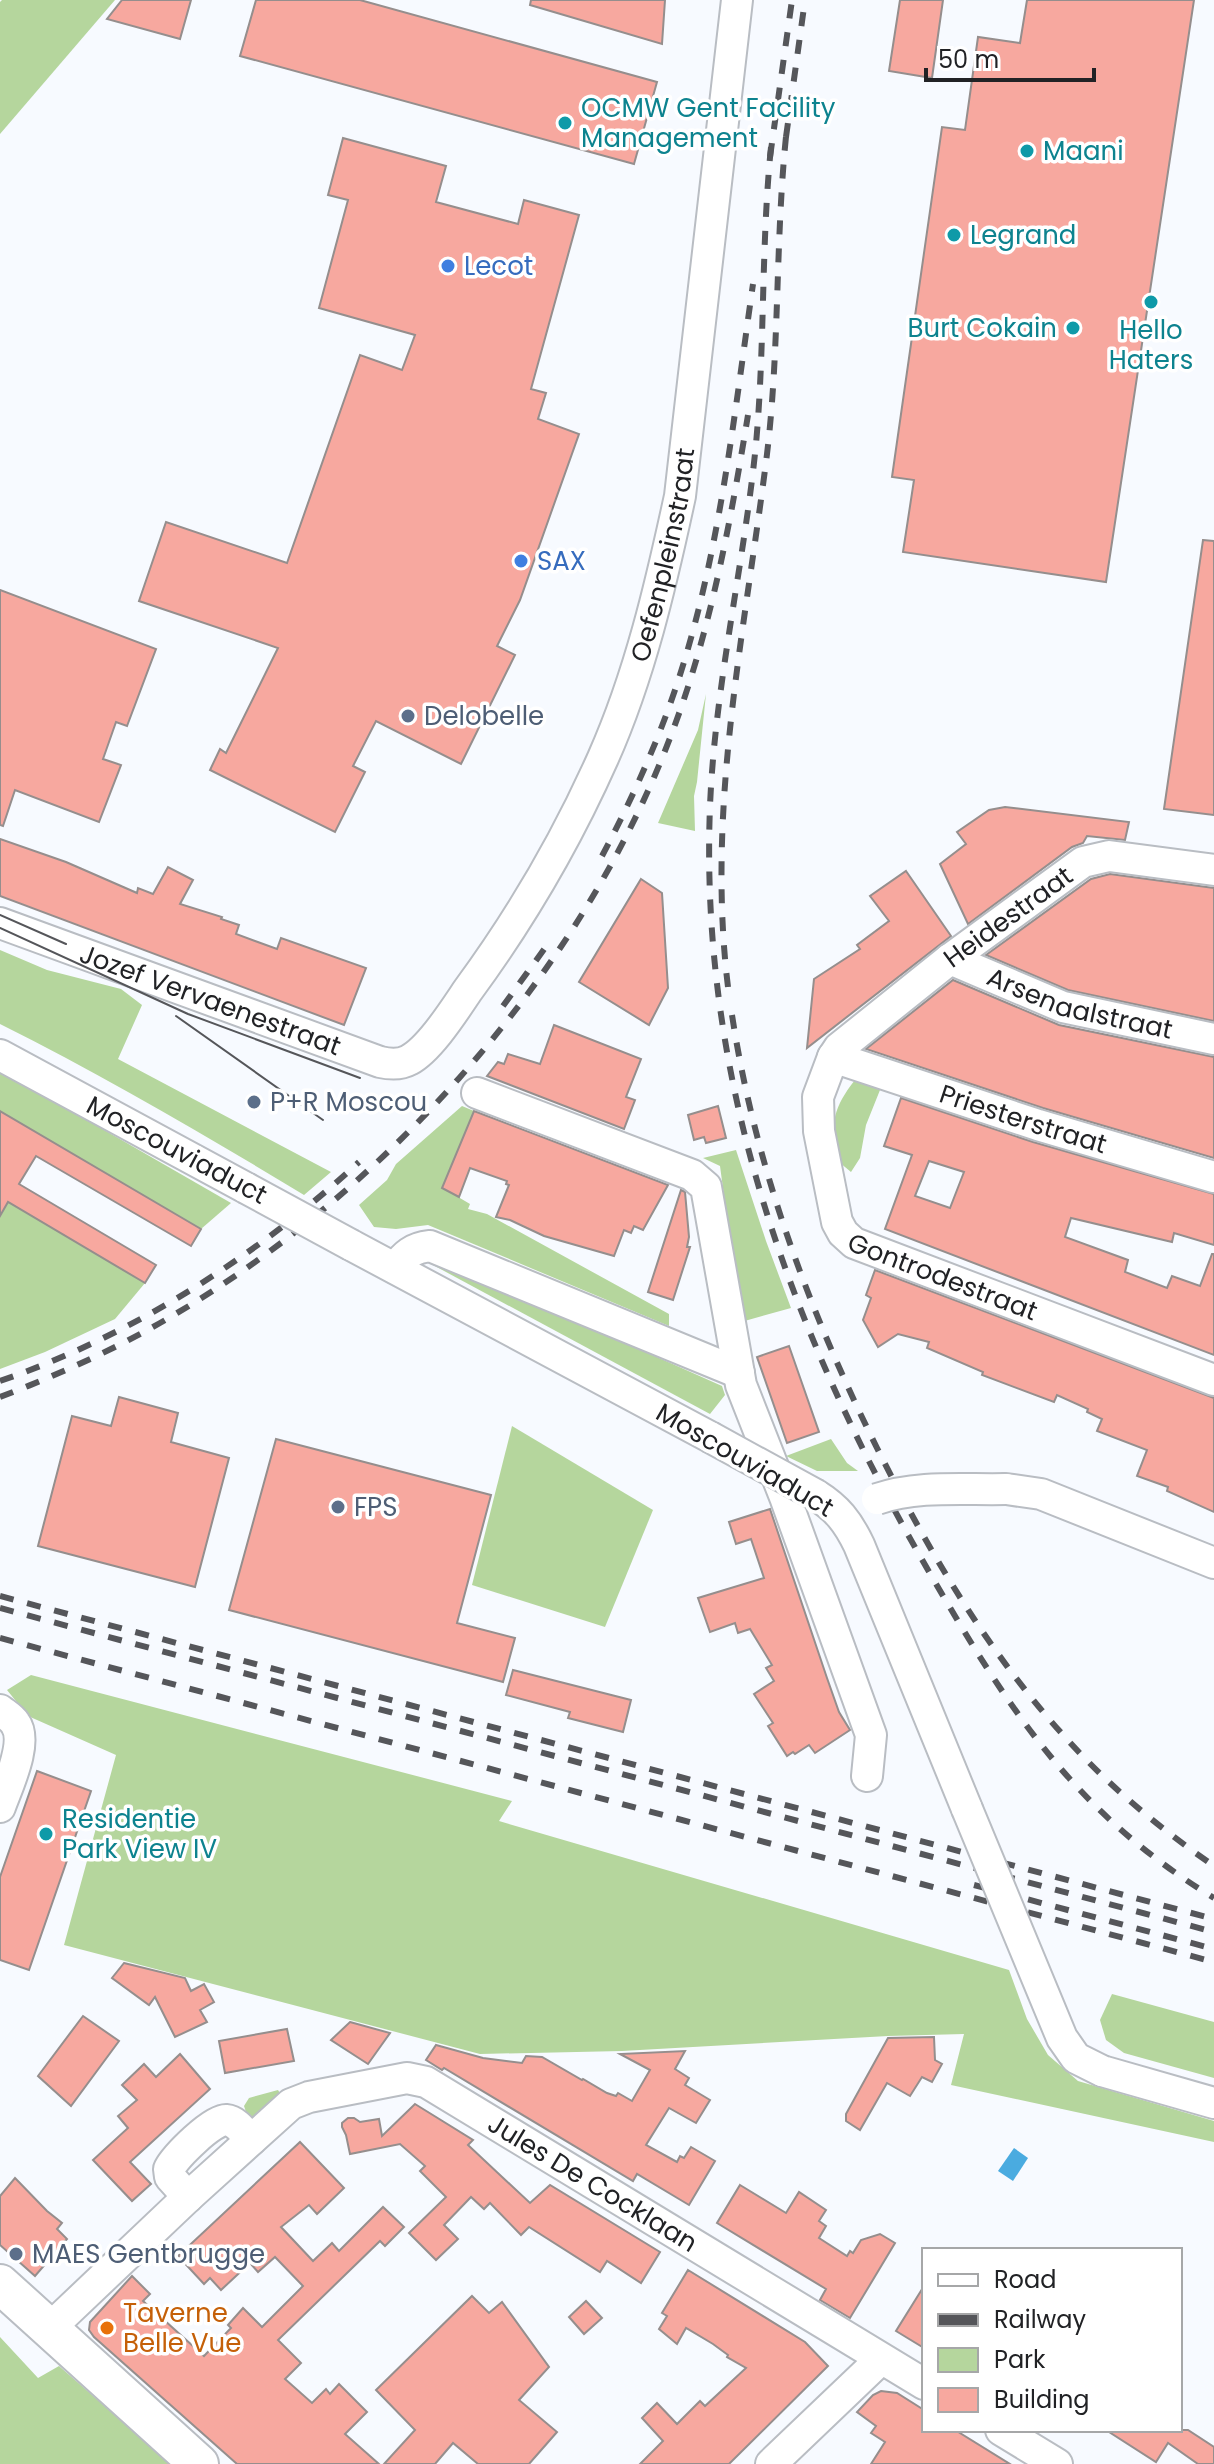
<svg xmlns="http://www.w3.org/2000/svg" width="1214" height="2464" viewBox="0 0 1214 2464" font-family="Poppins,sans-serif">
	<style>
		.green { fill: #b5d69d }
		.water { fill: #4aabe0 }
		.building { fill: #f7a89f; stroke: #958e8d; stroke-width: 2; fill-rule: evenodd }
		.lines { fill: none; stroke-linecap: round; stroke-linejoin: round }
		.minor-casing { stroke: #b9bdc3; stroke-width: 34 }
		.major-casing { stroke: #b9bdc3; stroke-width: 42 }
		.minor { stroke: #fff; stroke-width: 30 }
		.major { stroke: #fff; stroke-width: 38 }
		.tram { stroke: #55565a; stroke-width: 2 }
		.rail { stroke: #55565a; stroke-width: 6; stroke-dasharray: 14 14; stroke-linecap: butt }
		.minor-bridge-casing { stroke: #b9bdc3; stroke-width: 34; stroke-linecap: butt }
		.minor-bridge { stroke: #fff; stroke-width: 30 }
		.culture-dot { fill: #0f9aa8; stroke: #fff; stroke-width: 3 }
		.shop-dot { fill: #3f7fe0; stroke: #fff; stroke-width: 3 }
		.service-dot { fill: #5c6f8a; stroke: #fff; stroke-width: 3 }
		.food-dot { fill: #e8710a; stroke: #fff; stroke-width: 3 }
		.labels { text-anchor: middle; stroke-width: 7; stroke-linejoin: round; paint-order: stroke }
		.culture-label { font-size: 26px; fill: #0d838f; stroke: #fff; text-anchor: start }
		.shop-label { font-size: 26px; fill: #366cbe; stroke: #fff; text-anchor: start }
		.street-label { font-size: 26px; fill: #212225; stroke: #fff }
		.service-label { font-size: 26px; fill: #4e5e75; stroke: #fff; text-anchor: start }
		.food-label { font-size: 26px; fill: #c56008; stroke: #fff; text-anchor: start }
	</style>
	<rect width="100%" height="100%" fill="#f7faff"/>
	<g class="green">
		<path d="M2 0H115L0 134V2Z"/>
		<path d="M706 694 697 782 694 796 695 831 658 823 698 730Z"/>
		<path d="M0 950 47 970 121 989 142 1005 118 1059 331 1172 304 1195C205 1135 104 1076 0 1024Z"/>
		<path d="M0 1070 231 1203 201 1229 0 1111Z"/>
		<path d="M855 1080 880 1090 866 1125 860 1158 851 1172 833 1157C832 1121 833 1108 855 1080Z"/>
		<path d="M462 1106 474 1111 443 1188 470 1204 468 1209 487 1214 669 1314V1326L428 1225 396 1229 374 1227 359 1205 387 1180 396 1164Z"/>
		<path d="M736 1150 766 1241 791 1308 741 1322 720 1166 703 1158Z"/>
		<path d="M0 1197 145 1283 115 1319 45 1352 0 1369Z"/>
		<path d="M437 1259 722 1386 725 1395 710 1414 433 1265Z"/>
		<path d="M512 1426 653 1510 605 1627 472 1585Z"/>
		<path d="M831 1439 847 1463 858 1471H817L786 1456Z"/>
		<path d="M31 1675 512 1801 499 1821 1009 1970 1027 2019 1048 2055 1078 2081 1214 2121V2142L951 2085 964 2034 888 2036 622 2051 480 2054 64 1945 116 1755 28 1716 7 1690Z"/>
		<path d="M1112 1994 1214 2022V2078L1124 2053 1106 2040 1100 2020Z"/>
		<path d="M278 2090 283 2098 256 2118 247 2115 244 2106 249 2098Z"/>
		<path d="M0 2337 38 2378 59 2366 171 2464H0Z"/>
	</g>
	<path class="water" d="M1014 2148 1028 2158 1013 2181 998 2171Z"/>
	<g class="building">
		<path d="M122 0H191L180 39 107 19Z"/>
		<path d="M256 0H360L657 82 634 164 240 56Z"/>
		<path d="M531 0H665L662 44 530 5Z"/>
		<path d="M900 0H943L932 78 889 71Z"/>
		<path d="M1027 0H1194L1106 582 903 552 914 480 892 477 942 127 965 130 978 37 1020 43Z"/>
		<path d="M343 138 446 166 436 202 518 224 524 200 579 215 531 389 546 393 538 419 579 434 520 600 497 646 515 655 461 764 376 721 353 766 365 772 335 832 210 770 220 749 226 753 278 648 139 601 166 522 287 563 360 355 402 370 415 335 319 308 348 200 328 195Z"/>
		<path d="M1203 540 1214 541V815L1164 809Z"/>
		<path d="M0 590 156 649 127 726 116 722 103 759 121 765 99 822 15 790 3 826 0 825Z"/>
		<path d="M1005 807 1129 822 1125 840 1087 836 1083 843 1072 847 968 924 940 864 966 844 957 832 989 810Z"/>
		<path d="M0 839 66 862 137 893 138 888 153 894 168 867 193 880 180 904 222 917 221 919 239 925 236 934 277 949 281 938 366 968 344 1025 0 896Z"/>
		<path d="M906 871 951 936 807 1048 814 979 860 949 857 945 889 921 870 896Z"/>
		<path d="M1110 874 1214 888V1021L1068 990 986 955 1091 879Z"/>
		<path d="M641 879 662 893 668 988 649 1025 579 982Z"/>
		<path d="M953 980 1059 1025 1214 1057V1158L1043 1108 866 1049Z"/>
		<path d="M554 1025 641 1059 626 1097 635 1100 624 1129 487 1076 498 1062 504 1064 508 1054 540 1064Z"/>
		<path d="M901 1098 1033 1142 1214 1194V1245L1174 1233 1172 1242 1071 1218 1065 1237 1128 1260 1125 1272 1167 1288 1172 1276 1200 1286 1212 1254H1214V1355L885 1229 912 1155 884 1146ZM929 1161 964 1172 950 1208 915 1196Z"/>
		<path d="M718 1106 726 1138 706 1143 704 1137 694 1140 688 1115Z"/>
		<path d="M0 1111 201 1229 191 1246 36 1156 19 1184 156 1265 145 1283 8 1202 0 1216Z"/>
		<path d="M474 1111 668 1185 643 1230 634 1226 631 1233 624 1230 614 1256 544 1236 510 1220 496 1217 509 1185 506 1184 507 1181 470 1168 459 1197 442 1188Z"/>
		<path d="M681 1190 685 1192 689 1237 687 1247H690L673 1300 648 1292Z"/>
		<path d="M875 1270 1214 1398V1512L1167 1491 1168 1487 1137 1476 1147 1450 1097 1431 1102 1419 1087 1412 1088 1409 1057 1395 1054 1402 982 1375 983 1372 927 1348 929 1342 898 1334 878 1347 863 1320 871 1298 866 1295Z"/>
		<path d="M789 1346 819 1432 787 1443 757 1357Z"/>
		<path d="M119 1397 178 1413 171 1442 229 1458 195 1587 38 1546 72 1416 111 1426Z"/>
		<path d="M276 1439 491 1495 457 1623 515 1638 503 1682 229 1610Z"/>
		<path d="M770 1509 827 1678 839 1712 850 1730 815 1753 809 1745 795 1754 793 1752 787 1756 768 1726 773 1723 754 1694 774 1681 766 1668 772 1665 750 1629 738 1633 735 1623 710 1632 698 1598 764 1578 751 1539 736 1544 729 1522Z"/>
		<path d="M513 1670 631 1700 623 1732 568 1718 570 1712 506 1695Z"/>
		<path d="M37 1771 91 1791 29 1970 0 1960V1877Z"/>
		<path d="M124 1963 185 1978 191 1991 204 1984 214 2002 200 2010 207 2022 175 2037 155 1997 149 2005 112 1978Z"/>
		<path d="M83 2016 119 2041 71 2106 38 2076Z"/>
		<path d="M350 2022 390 2033 368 2064 331 2040Z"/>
		<path d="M287 2029 294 2061 225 2073 219 2041Z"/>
		<path d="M934 2037 935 2060 942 2064 932 2082 922 2077 910 2096 887 2083 860 2130 846 2121V2114L888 2038Z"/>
		<path d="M436 2045 483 2058 522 2063 526 2056 542 2057 582 2080 583 2079 607 2093 616 2096 618 2093 632 2101 650 2070 620 2054 685 2051 675 2069 689 2078 685 2085 710 2100 696 2123 669 2108 646 2145 677 2162 680 2156 684 2158 691 2147 715 2161 689 2205 637 2174 633 2181 444 2068 442 2070 426 2060Z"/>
		<path d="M180 2054 210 2089 130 2162 151 2184 132 2201 93 2160 128 2128 118 2116 137 2100 122 2085 144 2064 156 2077Z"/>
		<path d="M415 2104 473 2140 468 2145 530 2203 550 2185 660 2252 641 2283 607 2261 600 2272 529 2227 521 2235 490 2203 484 2209 471 2197 444 2225 458 2239 436 2260 409 2233 446 2197 420 2171 425 2166 400 2144 350 2154 346 2135 342 2127V2123L348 2118H354L360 2122 379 2119 382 2136Z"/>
		<path d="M300 2142 344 2188 317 2214 309 2205 281 2227 313 2261 332 2243 339 2251 383 2207 404 2227 385 2246 380 2241 278 2340 301 2363 285 2379 312 2403 326 2389 330 2394 339 2384 367 2412 345 2434 379 2464H237L94 2337 89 2330 90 2322 132 2276 150 2294 143 2301 204 2356 231 2328 228 2325 243 2308 262 2327 303 2286 275 2257 258 2272 250 2263 221 2290 210 2278 204 2284 178 2256Z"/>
		<path d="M15 2178 47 2211 62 2223 57 2229 67 2239 35 2276 0 2245V2196Z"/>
		<path d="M740 2185 786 2213 799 2192 826 2210 819 2221 826 2226 819 2238 847 2256 850 2251 853 2253 861 2240 880 2234 895 2243 850 2318 820 2300 826 2289 717 2223Z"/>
		<path d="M688 2270 805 2342 828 2366 729 2464H640L663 2441 642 2418 657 2403 677 2424 700 2401 705 2406 746 2368 727 2357 728 2355 713 2344 686 2328 677 2344 659 2329 667 2316 662 2313Z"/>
		<path d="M924 2286V2348L896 2331Z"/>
		<path d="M472 2296 489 2313 502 2302 549 2367 519 2400 557 2432 529 2464H478L453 2443 435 2464H384L415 2430 376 2390Z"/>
		<path d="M586 2301 602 2318 584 2334 569 2317Z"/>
		<path d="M881 2391 897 2393 924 2410V2430H955L1010 2464H871L885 2442 871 2433 876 2426 857 2412 873 2395Z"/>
		<path d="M1106 2430H1188L1214 2447V2464H1198L1168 2443 1156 2462Z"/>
	</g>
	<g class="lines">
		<defs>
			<g id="minor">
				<path id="s1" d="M1214 870 1109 856 1083 862 950 959 839 1048 833 1057 818 1097 819 1131 837 1222 843 1233 854 1243 1214 1380"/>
				<path id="s2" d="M0 923 380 1062C389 1064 400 1065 409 1060 430 1049 455 1009 468 990 521 918 566 841 603 758 640 675 661 584 680 496L737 0"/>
				<path id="s3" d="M950 959 1063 1007 1214 1039"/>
				<path d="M0 1055 246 1188"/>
				<path id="s4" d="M833 1057 1038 1125 1214 1177"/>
				<path d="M477 1093 692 1175 706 1187 741 1385 785 1497 871 1735 867 1776"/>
				<path d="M351 1245 710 1437"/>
				<path d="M395 1268C405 1255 412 1248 430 1246L739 1373"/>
				<path d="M1006 1489 1041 1494 1214 1563"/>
				<path d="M816 1495C837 1508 848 1522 859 1545L967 1809"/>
				<path d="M0 1710C5 1714 12 1718 15 1723 29 1742 7 1787 0 1807"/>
				<path d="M1102 2071 1214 2103"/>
				<path d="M188 2197 170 2177 169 2169C176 2156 212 2120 226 2120 237 2121 244 2133 251 2140"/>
				<path id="s5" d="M49 2329 188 2197 291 2104 309 2097 407 2078 426 2082 924 2384"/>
				<path d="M1001 2430 1057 2464"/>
				<path d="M771 2464 881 2359"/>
			</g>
			<path id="major" d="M0 2284 199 2464"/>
		</defs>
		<use href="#minor" class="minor-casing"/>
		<use href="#major" class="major-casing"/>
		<use href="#minor" class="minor"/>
		<use href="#major" class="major"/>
		<g class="tram">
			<path d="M0 915 66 944"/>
			<path d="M0 928 188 1014 360 1078"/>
			<path d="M176 1016 323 1120"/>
		</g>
		<g class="rail">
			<path d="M786 137 805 0"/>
			<path d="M771 147C761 246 765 345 756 444 744 565 715 684 710 806 699 1082 791 1333 928 1570 1008 1708 1073 1812 1214 1898"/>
			<path d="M770 157 792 0"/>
			<path d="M602 856C632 799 659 740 679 678 720 551 734 416 753 284"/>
			<path d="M728 987C706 808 745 631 767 454 780 346 775 236 787 127"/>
			<path d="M503 1006 545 948"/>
			<path d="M732 1015C755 1166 809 1311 877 1448 931 1556 993 1661 1076 1749 1117 1793 1165 1832 1214 1866"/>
			<path d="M0 1381C133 1335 256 1257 359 1162"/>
			<path d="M0 1397C55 1376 109 1352 160 1323 381 1197 579 977 670 738 710 634 730 525 748 415"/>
			<path d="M0 1596 1214 1919"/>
			<path d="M0 1608 1214 1932"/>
			<path d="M0 1638 1214 1962"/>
			<path d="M974 1885 1214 1949"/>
		</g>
		<defs>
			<g id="minor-bridge">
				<path d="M246 1188 351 1245"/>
				<path d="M710 1437 816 1495"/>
				<path d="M877 1499C918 1485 963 1490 1006 1489"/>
				<path d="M967 1809 1062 2038 1076 2058 1102 2071"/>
			</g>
		</defs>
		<use href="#minor-bridge" class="minor-bridge-casing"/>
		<use href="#minor-bridge" class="minor-bridge"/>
	</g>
	<g class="culture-dot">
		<circle cx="565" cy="123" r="8"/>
		<circle cx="1027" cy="151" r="8"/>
		<circle cx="954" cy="235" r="8"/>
		<circle cx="1151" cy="302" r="8"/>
		<circle cx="1073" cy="328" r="8"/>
		<circle cx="46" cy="1834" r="8"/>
	</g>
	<g class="shop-dot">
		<circle cx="448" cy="266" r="8"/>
		<circle cx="521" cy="561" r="8"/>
	</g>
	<g class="service-dot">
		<circle cx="408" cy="716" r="8"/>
		<circle cx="254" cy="1102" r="8"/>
		<circle cx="338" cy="1507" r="8"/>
		<circle cx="16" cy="2254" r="8"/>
	</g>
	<circle class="food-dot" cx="107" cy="2328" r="8"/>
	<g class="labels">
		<g class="culture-label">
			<text x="581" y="117">OCMW Gent Facility<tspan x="581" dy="30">Management</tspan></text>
			<text x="1043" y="160">Maani</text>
			<text x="970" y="244">Legrand</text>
			<text x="1057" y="337" text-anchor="end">Burt Cokain</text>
			<text x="1151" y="339" text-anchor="middle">Hello<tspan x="1151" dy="30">Haters</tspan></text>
			<text x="62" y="1828">Residentie<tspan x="62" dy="30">Park View IV</tspan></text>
		</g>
		<g class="shop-label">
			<text x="464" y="275">Lecot</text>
			<text x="537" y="570">SAX</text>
		</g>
		<g class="street-label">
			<text dy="9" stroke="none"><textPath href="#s2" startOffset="1008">Oefenpleinstraat</textPath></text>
			<text transform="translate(1008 917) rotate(-36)" y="9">Heidestraat</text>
			<text dy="9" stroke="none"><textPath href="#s2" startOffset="224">Jozef Vervaenestraat</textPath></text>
			<text dy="9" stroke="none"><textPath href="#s3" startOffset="138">Arsenaalstraat</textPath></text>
			<text dy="9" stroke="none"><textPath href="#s4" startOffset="200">Priesterstraat</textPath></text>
			<text transform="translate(177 1150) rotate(28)" y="9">Moscouviaduct</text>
			<text dy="9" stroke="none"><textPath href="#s1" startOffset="742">Gontrodestraat</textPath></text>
			<text transform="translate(745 1460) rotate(30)" y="9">Moscouviaduct</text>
			<text dy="9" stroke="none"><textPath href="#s5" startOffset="664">Jules De Cocklaan</textPath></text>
		</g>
		<g class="service-label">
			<text x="424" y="725">Delobelle</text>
			<text x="270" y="1111">P+R Moscou</text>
			<text x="354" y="1516">FPS</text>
			<text x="32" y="2263">MAES Gentbrugge</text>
		</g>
		<g class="food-label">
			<text x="123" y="2322">Taverne<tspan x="123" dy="30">Belle Vue</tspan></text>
		</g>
	</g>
	<rect x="922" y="2248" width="260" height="184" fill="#ffffff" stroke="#a6a7a8" stroke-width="2"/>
	<rect x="938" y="2274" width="40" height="12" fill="#ffffff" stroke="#a6a7a8" stroke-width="2"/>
	<text x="994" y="2288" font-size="24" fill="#212225">Road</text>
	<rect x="938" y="2314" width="40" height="12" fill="#55565a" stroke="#a6a7a8" stroke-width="2"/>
	<text x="994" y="2328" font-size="24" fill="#212225">Railway</text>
	<rect x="938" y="2348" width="40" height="24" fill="#b5d69d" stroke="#a6a7a8" stroke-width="2"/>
	<text x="994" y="2368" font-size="24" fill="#212225">Park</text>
	<rect x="938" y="2388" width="40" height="24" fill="#f7a89f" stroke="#a6a7a8" stroke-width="2"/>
	<text x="994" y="2408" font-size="24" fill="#212225">Building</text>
	<path d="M926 68v12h168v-12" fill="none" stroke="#212225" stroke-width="4"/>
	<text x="938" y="68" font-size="24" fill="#212225" stroke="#ffffff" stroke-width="6" paint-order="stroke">50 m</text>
</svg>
